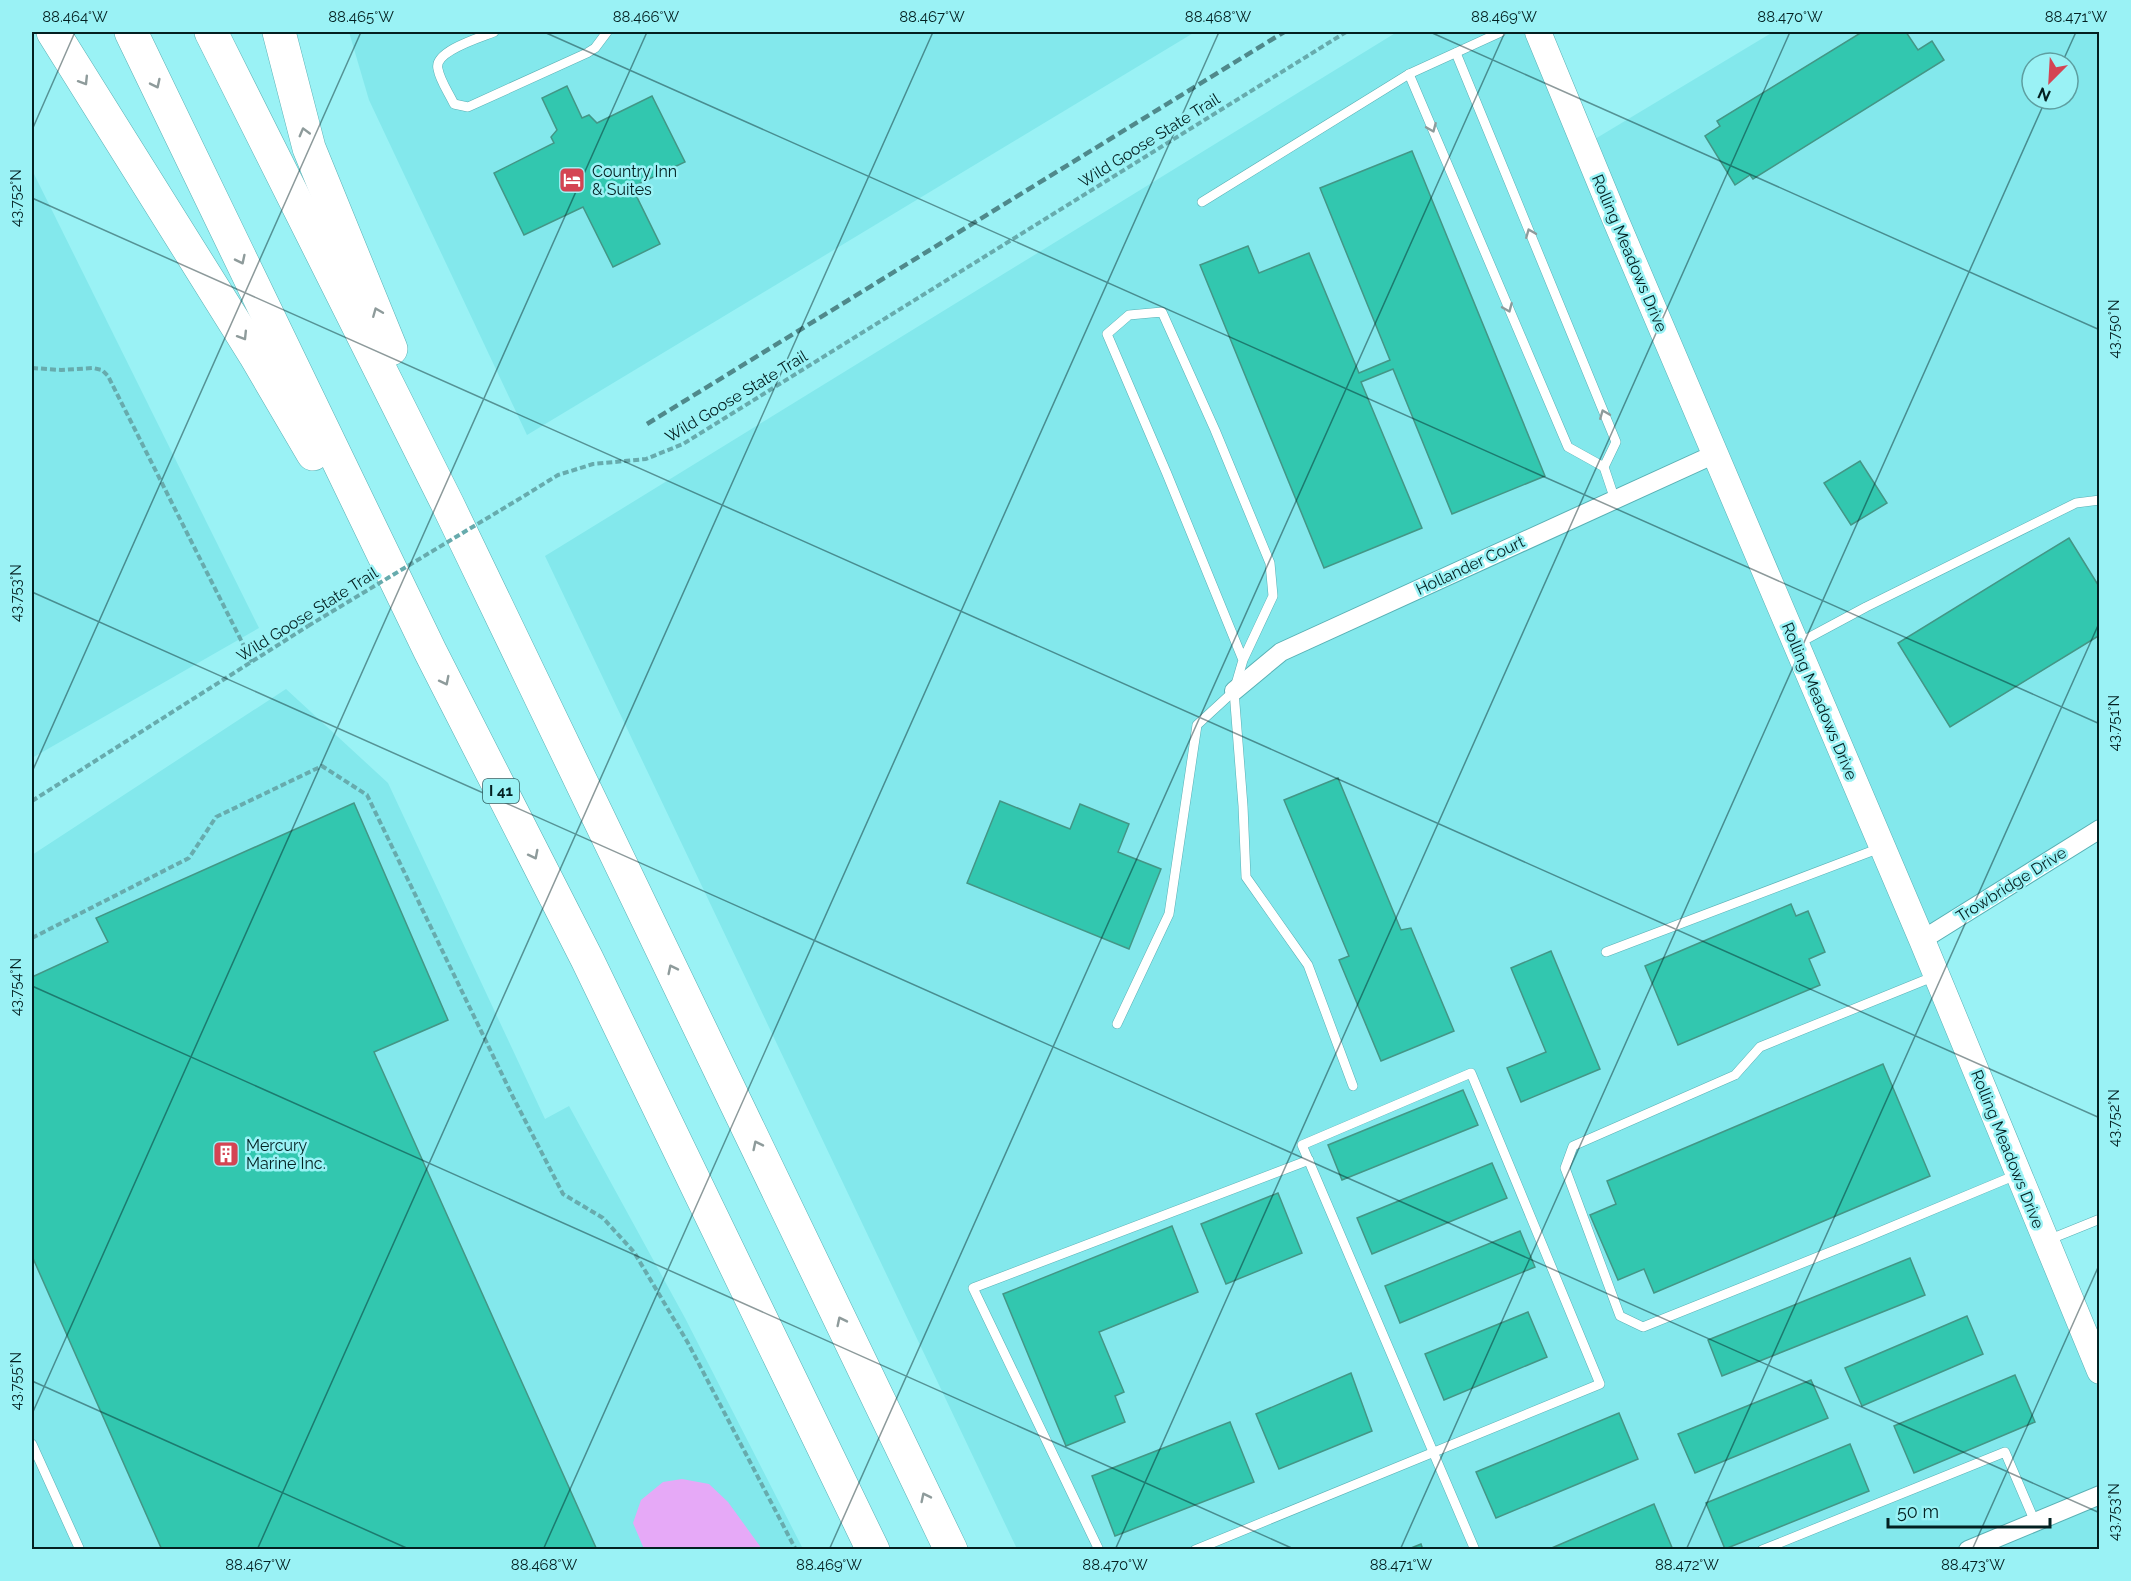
<svg xmlns="http://www.w3.org/2000/svg" width="2131" height="1581" viewBox="0 0 2131 1581" font-family="Raleway,sans-serif">
	<style>
		.built { fill: #83e8ec; fill-rule: evenodd }
		.water { fill: #e6a9f7 }
		.building { fill: #32c7af; stroke: #439686; stroke-width: 1.5 }
		.lines { fill: none; stroke-linecap: round; stroke-linejoin: round }
		.lane-casing { stroke: #58b0b4; stroke-width: 10 }
		.street-casing { stroke: #58b0b4; stroke-width: 20 }
		.secondary-casing { stroke: #58b0b4; stroke-width: 27 }
		.highway-casing { stroke: #58b0b4; stroke-width: 34 }
		.path { stroke: #67abad; stroke-width: 4; stroke-dasharray: 6 3; stroke-linecap: butt }
		.lane { stroke: #fff; stroke-width: 9 }
		.street { stroke: #fff; stroke-width: 18 }
		.secondary { stroke: #fff; stroke-width: 26 }
		.highway { stroke: #fff; stroke-width: 33 }
		.rail { stroke: #4f898b; stroke-width: 4.5; stroke-dasharray: 9 4.5; stroke-linecap: butt }
		.path-bridge { stroke: #67abad; stroke-width: 4; stroke-dasharray: 6 3; stroke-linecap: butt }
		.oneway { stroke: #8e9b9b }
		.ticks { fill: none; stroke: #032021; stroke-width: 1.5; stroke-opacity: 0.45 }
		.labels { text-anchor: middle; stroke-width: 5; stroke-linejoin: round; paint-order: stroke }
		.shield { fill: #9af2f5; stroke: #305f61; stroke-width: 1.5 }
		.shield-label { font-size: 15px; font-weight: bold; fill: #032021 }
		.street-label { font-size: 16px; fill: #032021; stroke: #9af2f5 }
		.poi-label { font-size: 16px; fill: #032021; stroke: #9af2f5; text-anchor: start }
		.neatline { fill: none; stroke: #032021; stroke-width: 2 }
		.ticks-label { font-size: 15px; text-anchor: middle; fill: #032021 }
	</style>
	<rect width="100%" height="100%" fill="#9af2f5"/>
	<g class="built">
		<path d="M349 32H1195L527 435 369 100Z"/>
		<path d="M1397 32H1538L1585 145 1773 32H2099V829L1922 940 2099 1371V1549H1017L545 556ZM2032 63H2068V99H2032Z"/>
		<path d="M32 170 259 628 32 758Z"/>
		<path d="M286 689 388 783 545 1119 569 1106 685 1318 803 1549H32V855Z"/>
	</g>
	<path class="water" d="M682 1479 709 1484 728 1502 762 1549H644L633 1523 641 1500 663 1482Z"/>
	<g class="building">
		<path d="M1862 32H1906L1918 50 1932 41 1944 60 1753 179 1750 175 1735 185 1705 136 1720 126 1717 121Z"/>
		<path d="M567 86 582 118 589 115 597 123 652 96 685 162 632 187 660 244 613 267 583 207 524 235 494 173 554 143 551 137 557 130 542 98Z"/>
		<path d="M1412 151 1545 476 1452 514 1393 369 1361 382 1422 528 1324 568 1200 265 1248 246 1259 273 1309 253 1359 373 1390 360 1320 188Z"/>
		<path d="M1860 461 1887 503 1851 525 1824 483Z"/>
		<path d="M2069 538 2100 588V635L1950 727 1898 643Z"/>
		<path d="M1338 778 1401 930 1411 928 1454 1031 1381 1061 1339 960 1349 956 1284 800Z"/>
		<path d="M1000 801 1070 829 1080 804 1129 824 1118 852 1161 869 1129 949 967 883Z"/>
		<path d="M354 803 448 1020 374 1052 597 1550H162L32 1256V977L108 942 96 918Z"/>
		<path d="M1791 904 1796 916 1808 911 1825 952 1809 959 1820 985 1678 1045 1645 966Z"/>
		<path d="M1551 951 1600 1069 1521 1102 1507 1068 1546 1052 1511 968Z"/>
		<path d="M1883 1064 1930 1176 1654 1293 1644 1269 1618 1280 1590 1215 1616 1204 1607 1181Z"/>
		<path d="M1463 1090 1478 1125 1342 1180 1328 1145Z"/>
		<path d="M1492 1163 1507 1198 1372 1254 1357 1218Z"/>
		<path d="M1278 1193 1302 1253 1226 1284 1201 1224Z"/>
		<path d="M1172 1226 1198 1292 1099 1332 1124 1392 1115 1396 1125 1422 1066 1446 1003 1294Z"/>
		<path d="M1520 1231 1535 1267 1400 1323 1385 1286Z"/>
		<path d="M1910 1258 1925 1295 1722 1376 1708 1340Z"/>
		<path d="M1528 1312 1547 1357 1444 1400 1425 1354Z"/>
		<path d="M1967 1316 1983 1354 1862 1406 1845 1368Z"/>
		<path d="M1351 1373 1372 1431 1279 1469 1256 1414Z"/>
		<path d="M2015 1375 2035 1422 1914 1473 1894 1426Z"/>
		<path d="M1811 1380 1828 1418 1695 1473 1678 1434Z"/>
		<path d="M1619 1413 1638 1459 1496 1518 1476 1472Z"/>
		<path d="M1230 1422 1254 1482 1115 1536 1092 1476Z"/>
		<path d="M1850 1444 1869 1491 1725 1549 1706 1503Z"/>
		<path d="M1654 1504 1673 1550H1547Z"/>
		<path d="M1421 1544 1423 1550H1406Z"/>
	</g>
	<g class="lines">
		<defs>
			<g id="lane">
				<path d="M494 32C482 37 433 51 438 69 440 81 449 93 454 104L468 107 587 53 595 48 607 32"/>
				<path d="M1456 53 1616 442 1604 467 1615 500"/>
				<path d="M1409 74 1568 447 1604 467"/>
				<path d="M1202 202 1409 74 1501 32"/>
				<path d="M1797 644 1866 607 2076 503 2100 500"/>
				<path d="M1243 660 1167 474 1107 334 1129 315 1162 312 1215 430 1270 563 1273 596 1243 660 1234 691 1243 806 1246 877 1308 965 1353 1086"/>
				<path d="M1606 952 1880 848"/>
				<path d="M1935 976 1760 1047 1735 1075 1573 1146 1565 1168 1620 1316 1643 1327 1860 1240 2016 1175"/>
				<path d="M1117 1024 1169 914 1197 725 1234 691"/>
				<path d="M2048 1240 2100 1219"/>
				<path d="M32 1444 80 1550"/>
				<path d="M1099 1550 973 1288 1309 1160"/>
				<path d="M1195 1550 1600 1384 1471 1073 1302 1145 1475 1550"/>
				<path d="M1762 1550 2005 1452 2035 1522"/>
			</g>
			<g id="street">
				<path d="M1234 691 1281 652 1715 454"/>
				<path d="M1922 940 2100 829"/>
				<path d="M1968 1550 2100 1495"/>
			</g>
			<path id="secondary" d="M1538 32 1616 221 1922 940 2100 1371"/>
			<g id="highway">
				<path d="M53 32 255 355 313 454"/>
				<path d="M131 32 430 651 587 959 873 1550"/>
				<path d="M211 32 448 505 951 1550"/>
				<path d="M279 32 309 148 391 349"/>
			</g>
		</defs>
		<use href="#lane" class="lane-casing"/>
		<use href="#street" class="street-casing"/>
		<use href="#secondary" class="secondary-casing"/>
		<use href="#highway" class="highway-casing"/>
		<g class="path">
			<path d="M32 368 61 370 93 368 102 370 108 376 252 662"/>
			<path d="M524 496 558 475 593 464 646 459 683 444 1346 32"/>
			<path d="M32 801 308 626"/>
			<path d="M32 938 189 858 216 817 322 766 367 795 512 1095 563 1194 603 1218 634 1252 688 1343 796 1550"/>
		</g>
		<use href="#lane" class="lane"/>
		<use href="#street" class="street"/>
		<use href="#secondary" class="secondary"/>
		<use href="#highway" class="highway"/>
		<path class="rail" d="M647 424 1284 32"/>
		<path class="path-bridge" d="M308 626 524 496"/>
	</g>
	<defs><path id="oneway-chevron" d="M-2-3.5L2.5 0L-2 3.5" fill="none" stroke-width="1.6" stroke-linecap="round" stroke-linejoin="round" transform="scale(1.5)"/></defs>
	<g class="oneway">
		<use href="#oneway-chevron" transform="translate(84 81) rotate(58)"/>
		<use href="#oneway-chevron" transform="translate(156 84) rotate(64)"/>
		<use href="#oneway-chevron" transform="translate(1432 128) rotate(67)"/>
		<use href="#oneway-chevron" transform="translate(304 132) rotate(-105)"/>
		<use href="#oneway-chevron" transform="translate(1530 233) rotate(-112)"/>
		<use href="#oneway-chevron" transform="translate(241 260) rotate(64)"/>
		<use href="#oneway-chevron" transform="translate(1508 308) rotate(67)"/>
		<use href="#oneway-chevron" transform="translate(377 312) rotate(-112)"/>
		<use href="#oneway-chevron" transform="translate(243 336) rotate(58)"/>
		<use href="#oneway-chevron" transform="translate(1604 414) rotate(-112)"/>
		<use href="#oneway-chevron" transform="translate(445 681) rotate(63)"/>
		<use href="#oneway-chevron" transform="translate(534 855) rotate(63)"/>
		<use href="#oneway-chevron" transform="translate(672 969) rotate(-116)"/>
		<use href="#oneway-chevron" transform="translate(757 1145) rotate(-116)"/>
		<use href="#oneway-chevron" transform="translate(841 1321) rotate(-116)"/>
		<use href="#oneway-chevron" transform="translate(925 1497) rotate(-116)"/>
	</g>
	<path class="ticks" d="M544 32 2100 724M1430 32 2100 330M2062 63 2076 32M32 130 75 32M32 198 2100 1118M32 592 2100 1513M32 772 361 32M32 986 1296 1550M32 1381 411 1550M32 1414 647 32M257 1550 933 32M543 1550 1219 32M829 1550 1505 32M1115 1550 1790 32M1400 1550 2046 99M1686 1550 2100 621M1972 1550 2100 1263"/>
	<defs>
		<symbol id="hotel-square" viewBox="-11 -11 22 22"><rect x="-9" y="-9" width="18" height="18" rx="4" fill="#d44453" stroke="#9af2f5"/><path d="M-6-4.5h1.5V1H6V5H4.5V3h-9V5H-6ZM-4 0a1.8 1.8 0 1 1 3.6 0ZM.5 0V-2.5h3Q6-2.5 6 0Z" fill="#fff"/></symbol>
		<symbol id="building-square" viewBox="-11 -11 22 22"><rect x="-9" y="-9" width="18" height="18" rx="4" fill="#d44453" stroke="#9af2f5"/><path d="M-4-6H4V6H1V3H-1V6H-4ZM-2.5-4.3h1.7v1.8h-1.7ZM.8-4.3h1.7v1.8H.8ZM-2.5-1h1.7V.8h-1.7ZM.8-1h1.7V.8H.8Z" fill="#fff"/></symbol>
	</defs>
	<g fill-rule="evenodd">
		<use href="#hotel-square" x="557" y="165" width="30" height="30"/>
		<use href="#building-square" x="211" y="1139" width="30" height="30"/>
	</g>
	<g class="labels">
		<rect class="shield" x="483" y="779" width="36" height="24" rx="4.5"/>
		<g class="shield-label">
			<text x="501" y="796">I 41</text>
		</g>
		<g class="street-label">
			<text transform="translate(1149 140) rotate(-32)" y="6">Wild Goose State Trail</text>
			<text transform="translate(1630 253) rotate(67)" y="6">Rolling Meadows Drive</text>
			<text transform="translate(736 396) rotate(-31)" y="6">Wild Goose State Trail</text>
			<text transform="translate(1470 565) rotate(-25)" y="6">Hollander Court</text>
			<text transform="translate(307 614) rotate(-32)" y="6">Wild Goose State Trail</text>
			<text transform="translate(1820 701) rotate(67)" y="6">Rolling Meadows Drive</text>
			<text transform="translate(2011 884) rotate(-32)" y="6">Trowbridge Drive</text>
			<text transform="translate(2008 1149) rotate(68)" y="6">Rolling Meadows Drive</text>
		</g>
		<g class="poi-label">
			<text x="592" y="177">Country Inn<tspan x="592" dy="18">&amp; Suites</tspan></text>
			<text x="246" y="1151">Mercury<tspan x="246" dy="18">Marine Inc.</tspan></text>
		</g>
	</g>
	<rect width="2131" height="1581" fill="none" stroke="#9af2f5" stroke-width="66"/>
	<g transform="translate(2050 81) rotate(204)"><circle r="28" fill="#9af2f5" stroke="#5e9ea0" stroke-width="1.5"/>
	<path d="M0-4.5L10 22L0 15L-10 22Z" fill="#d44453"/>
	<text y="-9" font-size="16" font-weight="bold" text-anchor="middle" fill="#032021">N</text>
	</g>
	<path d="M1888 1518v9h162v-9" fill="none" stroke="#032021" stroke-width="3"/>
	<text x="1897" y="1518" font-size="18" fill="#032021" stroke="#9af2f5" stroke-width="4.5" paint-order="stroke">50 m</text>
	<rect x="33" y="33" width="2065" height="1515" class="neatline"/>
	<g class="ticks-label">
		<text x="75" y="22">88.464°W</text>
		<text x="361" y="22">88.465°W</text>
		<text x="646" y="22">88.466°W</text>
		<text x="932" y="22">88.467°W</text>
		<text x="1218" y="22">88.468°W</text>
		<text x="1504" y="22">88.469°W</text>
		<text x="1790" y="22">88.470°W</text>
		<text x="2076" y="22">88.471°W</text>
		<text transform="translate(16 198) rotate(-90)" y="5">43.752°N</text>
		<text transform="translate(2114 329) rotate(-90)" y="5">43.750°N</text>
		<text transform="translate(16 593) rotate(-90)" y="5">43.753°N</text>
		<text transform="translate(2114 723) rotate(-90)" y="5">43.751°N</text>
		<text transform="translate(16 987) rotate(-90)" y="5">43.754°N</text>
		<text transform="translate(2114 1118) rotate(-90)" y="5">43.752°N</text>
		<text transform="translate(16 1381) rotate(-90)" y="5">43.755°N</text>
		<text transform="translate(2114 1512) rotate(-90)" y="5">43.753°N</text>
		<text x="258" y="1570">88.467°W</text>
		<text x="544" y="1570">88.468°W</text>
		<text x="829" y="1570">88.469°W</text>
		<text x="1115" y="1570">88.470°W</text>
		<text x="1401" y="1570">88.471°W</text>
		<text x="1687" y="1570">88.472°W</text>
		<text x="1973" y="1570">88.473°W</text>
	</g>
</svg>
